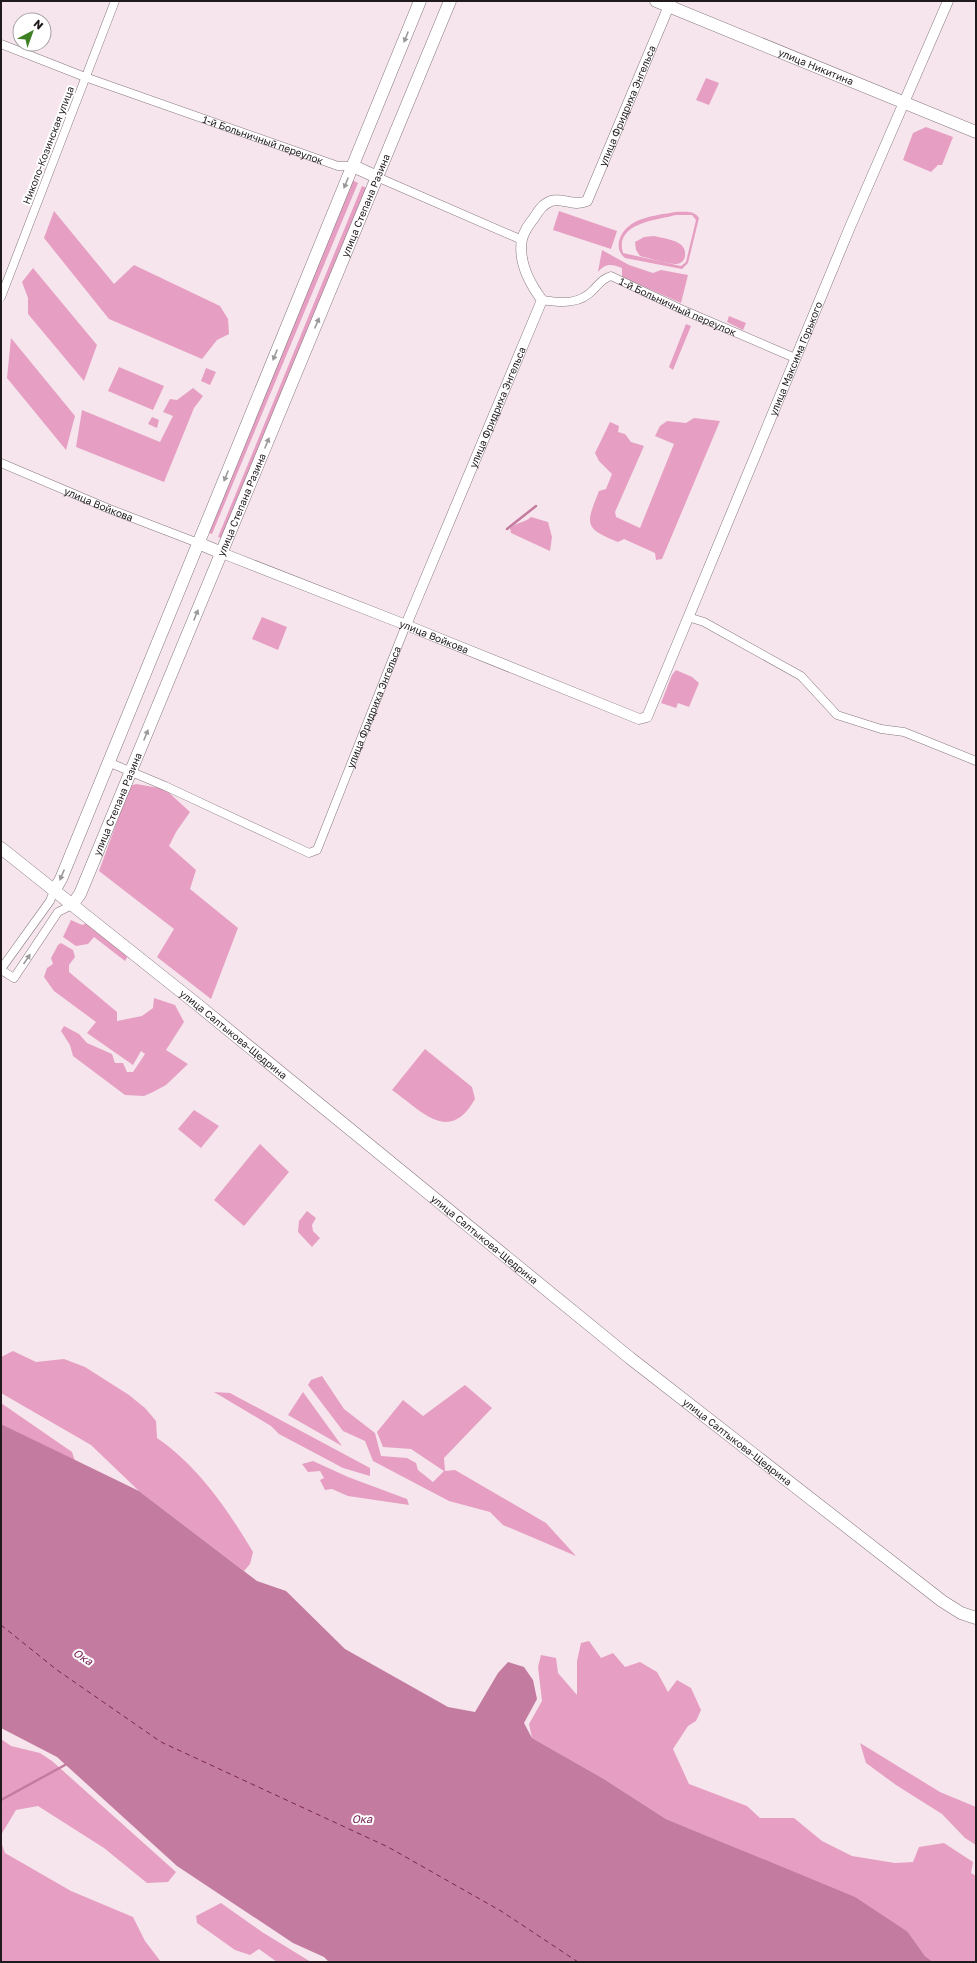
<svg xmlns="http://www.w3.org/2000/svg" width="977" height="1963" viewBox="0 0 977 1963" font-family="'Golos Text',sans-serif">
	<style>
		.green { fill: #e69fc2; fill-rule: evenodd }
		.water { fill: #c47ba0 }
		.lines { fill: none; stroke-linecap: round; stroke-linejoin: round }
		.stream { stroke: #c47ba0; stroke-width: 2.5 }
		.ferry { stroke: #7b2457; stroke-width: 1; stroke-dasharray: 5 4; stroke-linecap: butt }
		.minor-casing { stroke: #86777e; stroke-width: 9 }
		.tertiary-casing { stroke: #86777e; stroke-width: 11 }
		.secondary-casing { stroke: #86777e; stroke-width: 13 }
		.minor { stroke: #fff; stroke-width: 8 }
		.tertiary { stroke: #fff; stroke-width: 10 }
		.secondary { stroke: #fff; stroke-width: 12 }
		.oneway { fill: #9b9899 }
		.labels { text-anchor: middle; stroke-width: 4; stroke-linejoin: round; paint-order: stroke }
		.street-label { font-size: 10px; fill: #201a1d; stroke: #fff }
		.water-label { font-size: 11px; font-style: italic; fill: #7b2457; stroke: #fff }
	</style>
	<rect width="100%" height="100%" fill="#f6e5ed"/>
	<g class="green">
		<path d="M706 78 719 83 709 105 696 100Z"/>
		<path d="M926 127 953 137 942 165H938L931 172 903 160 913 133Z"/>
		<path d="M352 180 358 183 212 534 207 532Z"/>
		<path d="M362 186 369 189 224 539 218 537Z"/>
		<path d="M54 211 114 284 134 265 220 306 228 319 229 334 217 340 202 359 109 319 44 238Z"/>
		<path d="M559 211 617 231 611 249 553 230Z"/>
		<path d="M675 212C684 212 694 210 699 218L688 263 682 269 625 258C619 253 618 248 619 241 626 217 655 216 675 212ZM676 215H692L696 220 686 262 681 266 623 253C614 223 657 220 676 215Z"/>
		<path d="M654 236C665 239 687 240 685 255 685 260 682 263 677 264 670 265 649 258 640 256L636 250 635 242 644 237Z"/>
		<path d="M602 250 629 265 653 273 661 270 688 275 681 303 622 277V268C611 264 606 263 598 272Z"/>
		<path d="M33 268 97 345 84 381 28 314V298L22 282Z"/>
		<path d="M729 316 746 323 743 330 727 322Z"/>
		<path d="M686 324 691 326 673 370 669 367Z"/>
		<path d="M11 338 75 416 66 450 7 378Z"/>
		<path d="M119 367 164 386 153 410 108 391Z"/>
		<path d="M206 368 216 372 210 385 201 381Z"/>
		<path d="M193 388 203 396 194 408 164 482 76 447 82 410 160 442 173 416 163 412 170 399 177 400Z"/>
		<path d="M152 417 159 420 157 428 148 424Z"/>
		<path d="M694 418 720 421 662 559 656 560 655 553 624 539 618 542C583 528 586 524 599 491L606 489 612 474 599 461 595 453 610 422 619 426 618 432 625 434 631 442 644 446 615 512 616 517 640 528 674 444 655 436 660 426 667 421 686 423Z"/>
		<path d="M531 517 548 522 552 537 550 551 511 533 510 528C517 522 524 523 531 517Z"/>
		<path d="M262 617 287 627 278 650 252 639Z"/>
		<path d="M676 670 692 677 699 683 689 707 678 703 676 708 661 703 672 675Z"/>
		<path d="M136 784 165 789 190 812 176 832 169 846 196 870 190 889 238 928 211 999 157 957 174 929 99 871 130 786Z"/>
		<path d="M71 920 82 925 87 923 128 956 125 961 94 937 88 944 76 946 63 937Z"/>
		<path d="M61 943 73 950 75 957 69 965V972L117 1012V1021L142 1016 153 1008 154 998 175 1005 184 1022 166 1050 188 1064 166 1085 153 1092 144 1096 125 1095 73 1056 70 1045 61 1031 64 1026 79 1034 87 1043 112 1054 115 1063H123L127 1072H133L145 1054 141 1051 133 1065 87 1033 96 1022 54 991 44 977 47 968 53 964 51 958 58 945Z"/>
		<path d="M425 1049 472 1087 475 1099C449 1145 422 1111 392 1090Z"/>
		<path d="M194 1110 219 1126 201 1148 178 1129Z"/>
		<path d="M260 1144 289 1172 244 1226 214 1200Z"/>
		<path d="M307 1211 316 1218 312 1225 313 1231 320 1238 312 1247 298 1232 299 1221Z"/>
		<path d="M13 1351 36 1362 64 1359 85 1367 129 1395 145 1408 156 1421 157 1438C198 1466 228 1510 253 1552L250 1564 244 1571 139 1491 91 1445 1 1393V1357Z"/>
		<path d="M322 1376 344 1409 375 1433 381 1456 407 1458 416 1463 418 1470 433 1482 444 1471 411 1449 383 1447 377 1432 403 1400 423 1416 465 1385 492 1408 444 1458 445 1471 455 1470 546 1523 576 1556 503 1525 490 1512 449 1501 373 1461 365 1441 343 1431 308 1385 311 1380Z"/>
		<path d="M214 1392 230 1393 370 1468V1476L343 1468 279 1434 271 1426Z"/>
		<path d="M303 1392 342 1446 288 1415Z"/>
		<path d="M1 1403 72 1452 75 1461 1 1424Z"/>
		<path d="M313 1461 348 1477 407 1499 409 1505 348 1496 332 1489 325 1490 320 1480 324 1478 320 1471 308 1472 302 1464Z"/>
		<path d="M589 1641 601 1658 613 1653 625 1667 640 1662 657 1672 668 1692 677 1680 691 1688 701 1710 696 1721 688 1726 673 1749 689 1784 747 1806 760 1818H794L822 1841 852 1856 895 1863 913 1862 919 1847 944 1843 973 1862 971 1873 976 1876V1962H933L925 1956 908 1932 738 1849 666 1819 604 1779 532 1738 529 1724 542 1701 538 1667 541 1655 556 1658 558 1673 577 1695V1661L581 1643Z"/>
		<path d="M1 1739 11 1746 40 1753 52 1761 176 1872 168 1882 147 1883 104 1848 38 1806 16 1810 1 1835Z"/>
		<path d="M860 1743 940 1792 976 1807V1845L965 1838 942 1814 896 1785 866 1763Z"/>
		<path d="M1 1842 5 1853 71 1891 133 1917 145 1941 161 1962H1Z"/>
		<path d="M221 1903 262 1932 311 1962H277L259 1949 250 1955 235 1950 197 1923 196 1916Z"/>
	</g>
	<path class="water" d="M1 1424 139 1491 257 1581 286 1591 345 1649 448 1707 475 1712 498 1673 508 1662 524 1667 533 1680 537 1699 524 1723 532 1738 604 1779 666 1819 855 1897 908 1932 925 1956 933 1962H329L324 1957 293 1943 177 1866 57 1757 1 1728Z"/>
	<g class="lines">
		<g class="stream">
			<path d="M507 529 536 506"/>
			<path d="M1 1800 65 1765"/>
		</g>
		<path class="ferry" d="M1 1625 57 1670 161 1742 388 1847 501 1911 578 1962"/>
		<defs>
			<g id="minor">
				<path id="s1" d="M1 44 85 77 338 166H353"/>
				<path d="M377 177 522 240"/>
				<path d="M1 297 115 1"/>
				<path id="s2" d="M542 300C561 303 580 305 594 289 600 283 602 279 611 276L683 310 795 358"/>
				<path id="s3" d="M1 463 107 508 198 543"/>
				<path d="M688 617 704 622 801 676 837 715 881 729 904 732 976 761"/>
				<path id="s4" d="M108 762 165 786 309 853 317 850 406 625"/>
				<path d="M1 969 50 901 54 891"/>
				<path d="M1 970 14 978 58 912 72 905"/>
			</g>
			<g id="tertiary">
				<path id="s5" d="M222 553 406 625 639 719 647 717 850 227 948 1"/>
				<path id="s6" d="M406 625 542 300C530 284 518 261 522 239 524 232 529 224 534 218 539 210 543 204 551 201 562 197 573 207 587 201L671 1"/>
			</g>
			<g id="secondary">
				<path id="s7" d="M656 1 976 132"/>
				<path d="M353 166 377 177"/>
				<path d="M198 543 222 553"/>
				<path id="s8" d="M1 848 198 1005 630 1358 942 1601 961 1613 976 1618"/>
				<path d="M54 891 61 879 420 1"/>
				<path id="s9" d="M72 905 80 894 450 1"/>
			</g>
		</defs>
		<use href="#minor" class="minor-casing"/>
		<use href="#tertiary" class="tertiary-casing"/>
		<use href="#secondary" class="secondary-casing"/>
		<use href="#minor" class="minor"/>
		<use href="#tertiary" class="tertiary"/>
		<use href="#secondary" class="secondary"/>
	</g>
	<defs><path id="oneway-solid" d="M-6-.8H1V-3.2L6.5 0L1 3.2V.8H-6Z"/></defs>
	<g class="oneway">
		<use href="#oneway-solid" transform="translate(406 37) rotate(112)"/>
		<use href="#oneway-solid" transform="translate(346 183) rotate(112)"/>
		<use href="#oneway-solid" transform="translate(317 323) rotate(-67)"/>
		<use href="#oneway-solid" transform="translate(275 355) rotate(112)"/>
		<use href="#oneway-solid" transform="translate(267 443) rotate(-68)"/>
		<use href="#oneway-solid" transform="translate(226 476) rotate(112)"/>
		<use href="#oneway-solid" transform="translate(196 615) rotate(-68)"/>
		<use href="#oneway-solid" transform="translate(146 735) rotate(-68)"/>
		<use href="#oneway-solid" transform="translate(62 875) rotate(113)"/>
		<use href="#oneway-solid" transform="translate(27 959) rotate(-56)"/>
	</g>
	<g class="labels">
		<g class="street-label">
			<text dy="4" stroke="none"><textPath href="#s7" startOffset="173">улица Никитина</textPath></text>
			<text dy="4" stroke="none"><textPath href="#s6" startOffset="607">улица Фридриха Энгельса</textPath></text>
			<text dy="4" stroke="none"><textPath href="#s1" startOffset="279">1-й Больничный переулок</textPath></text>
			<text transform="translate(48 145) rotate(-69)" y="4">Николо-Козинская улица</text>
			<text dy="4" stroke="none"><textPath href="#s9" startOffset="759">улица Степана Разина</textPath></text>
			<text dy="4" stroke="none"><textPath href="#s2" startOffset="151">1-й Больничный переулок</textPath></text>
			<text dy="4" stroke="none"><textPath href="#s5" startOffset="845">улица Максима Горького</textPath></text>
			<text dy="4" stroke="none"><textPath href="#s6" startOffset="236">улица Фридриха Энгельса</textPath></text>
			<text dy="4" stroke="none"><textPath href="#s3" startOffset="106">улица Войкова</textPath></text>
			<text dy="4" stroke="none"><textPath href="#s9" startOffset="435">улица Степана Разина</textPath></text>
			<text dy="4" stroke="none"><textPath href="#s5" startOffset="228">улица Войкова</textPath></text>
			<text dy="4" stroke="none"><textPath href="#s4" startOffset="383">улица Фридриха Энгельса</textPath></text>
			<text dy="4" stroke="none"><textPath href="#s9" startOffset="111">улица Степана Разина</textPath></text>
			<text dy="4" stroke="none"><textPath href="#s8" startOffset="298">улица Салтыкова-Щедрина</textPath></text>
			<text dy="4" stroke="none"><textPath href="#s8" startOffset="622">улица Салтыкова-Щедрина</textPath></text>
			<text dy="4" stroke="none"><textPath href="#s8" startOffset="946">улица Салтыкова-Щедрина</textPath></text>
		</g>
		<g class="water-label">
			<text transform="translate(83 1657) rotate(33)" y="4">Ока</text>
			<text x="362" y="1823">Ока</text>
		</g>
	</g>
	<rect width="977" height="1963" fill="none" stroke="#201a1d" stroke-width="4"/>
	<g transform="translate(32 32) rotate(41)"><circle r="19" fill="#ffffff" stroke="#a6a3a5"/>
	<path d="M0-3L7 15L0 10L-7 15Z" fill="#3e8124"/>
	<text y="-6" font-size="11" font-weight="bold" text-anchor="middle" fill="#201a1d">N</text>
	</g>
</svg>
